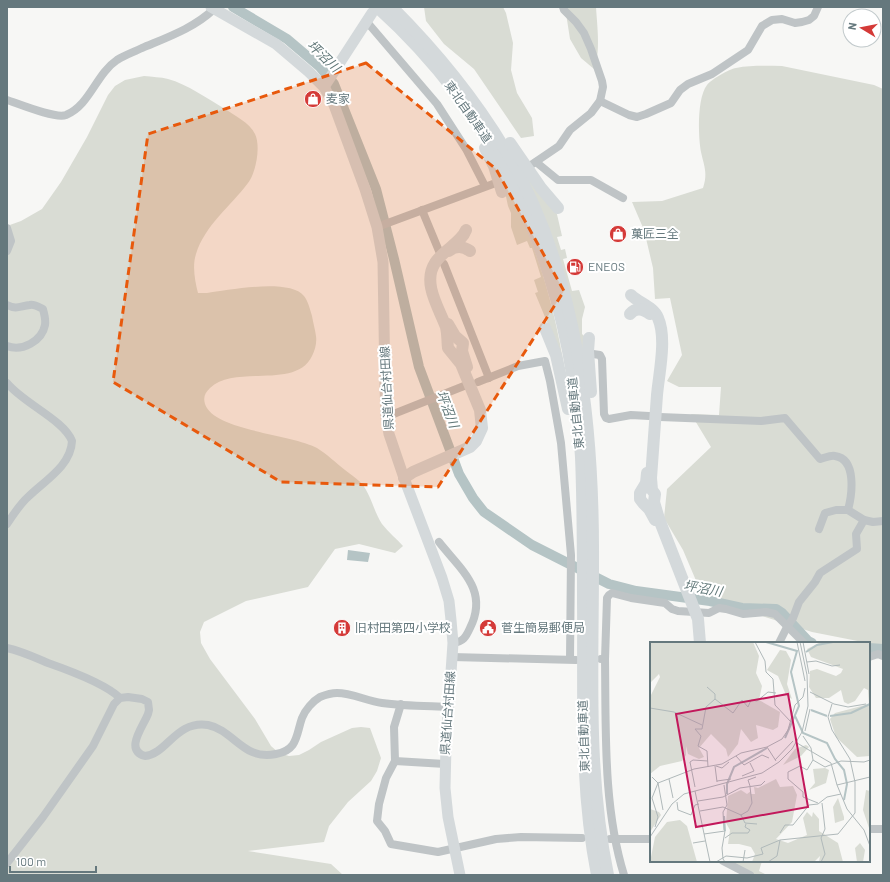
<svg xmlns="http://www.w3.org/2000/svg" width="890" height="882" viewBox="0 0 890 882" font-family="Barlow,'Noto Sans JP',sans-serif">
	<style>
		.green { fill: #d9dcd4 }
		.water { fill: #b5c4c5 }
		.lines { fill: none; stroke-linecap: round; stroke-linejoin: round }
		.river { stroke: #b5c4c5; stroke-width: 10 }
		.minor { stroke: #bfc4c6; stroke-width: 8 }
		.major { stroke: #d4d9db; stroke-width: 11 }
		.highway { stroke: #d4d9db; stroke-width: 12 }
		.marked { fill: #e8590c; fill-opacity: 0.2; stroke: #e8590c; stroke-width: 3; stroke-dasharray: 8 5; stroke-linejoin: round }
		.labels { text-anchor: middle; stroke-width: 4; stroke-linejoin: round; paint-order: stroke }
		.poi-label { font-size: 12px; fill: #65787d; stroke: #fff; text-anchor: start }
		.street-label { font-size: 12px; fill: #65787d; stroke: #fff }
		.water-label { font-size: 13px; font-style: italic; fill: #607778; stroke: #fff }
		.inset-river { fill: none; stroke: #b5c4c5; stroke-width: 2 }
		.inset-road { fill: none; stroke: #b0b9ba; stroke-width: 1 }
		.view { fill: #c2185b; fill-opacity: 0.15; stroke: #c2185b; stroke-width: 2 }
		.inset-edge { fill: none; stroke: #65787d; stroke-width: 2 }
	</style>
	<rect width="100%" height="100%" fill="#f7f7f5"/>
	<g class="green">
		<path d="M424 7H503L506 13 513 43 511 70 517 93 532 118 534 136 521 138 474 69 444 44 426 21Z"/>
		<path d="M565 7H596C597 25 601 53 594 69L581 58 570 39Z"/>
		<path d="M782 66 874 85 883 89V646L812 632 703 597 683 550 664 518 667 489 711 447 691 414 719 415 721 387H679L667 381 682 355 670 298 655 299 653 268 644 230 632 202 662 201 703 188C708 173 704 166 701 152 698 136 697 98 707 85 712 79 729 69 736 68 751 65 767 66 782 66Z"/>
		<path d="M144 76C152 77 161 77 168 79 187 84 208 99 225 109 234 115 250 123 255 134 261 146 256 173 248 183 231 206 205 225 196 254 192 266 195 281 198 293H207C228 290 290 278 304 296 308 301 310 309 312 316 313 322 315 329 316 336 317 343 315 350 312 356 296 390 235 364 210 388 205 393 203 397 205 404 214 431 292 434 317 448 327 454 336 463 345 470 351 475 358 479 362 484 371 495 374 512 382 524 388 532 397 539 403 546L395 553 359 544 335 549 308 587 246 601 204 622 200 632 201 643 210 659 255 719 271 746 279 753 289 756 299 755 309 750 321 742 352 728 361 727 370 728 381 758 377 771 371 781 348 802 329 826 324 842 248 851 331 864 343 875H7V226L21 221 42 209 61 182 87 137 108 95 115 86 125 80Z"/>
		<path d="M521 165 556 210 562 236 557 237 561 250 565 249 567 258 563 259 572 291 579 290 585 307 582 319V334L586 338 585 373Z"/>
		<path d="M501 173C534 236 554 302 565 372L552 334 535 293 538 292 534 280 541 277 532 248H530L527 241 517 245 511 227V213L508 206Z"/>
		<path d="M728 861H762L759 871 767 875H755Z"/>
	</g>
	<path class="water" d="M348 550 370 553 368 562 347 560Z"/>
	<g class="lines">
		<g class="river">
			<path d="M233 7 287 39 320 67 334 84 376 189 394 259 419 367 459 474 473 498 484 512 532 545 609 584 636 591 710 601 742 608 776 609 782 613 808 641 812 643"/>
			<path d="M869 648 883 649"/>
		</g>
		<g class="minor">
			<path d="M367 22 437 104 466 149 485 186"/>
			<path d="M7 100C19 104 55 119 66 115 90 105 96 74 117 60 125 55 134 52 142 48 168 37 194 28 214 9"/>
			<path d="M600 101 629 115 637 117 646 114 671 103 680 90 688 84 712 74 748 50 762 26 772 20 782 19 795 23 802 22 809 20 814 16 818 7"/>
			<path d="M536 162 558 180H591L623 198"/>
			<path d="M531 165 559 146 570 130 591 113 600 101 603 87 602 81 591 49 584 33 576 22 564 10 563 7"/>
			<path d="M422 210 439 251"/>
			<path d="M377 227 493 184"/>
			<path d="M7 228 11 241 7 251"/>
			<path d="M444 264 489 378"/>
			<path d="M7 305C17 310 20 306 30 305 34 304 39 307 43 309 44 314 46 319 45 325 42 341 22 352 7 346"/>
			<path d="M593 354 600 355 602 359 604 414 606 418 609 419 631 415 649 416"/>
			<path d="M478 382 518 366 545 361 550 381 561 443 571 555 570 659"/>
			<path d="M7 383C23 403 64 420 72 441 71 466 44 481 28 497 20 504 13 515 7 524"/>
			<path d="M386 417 464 386"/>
			<path d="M660 417 761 421 785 418 820 459C825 458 830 455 835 456 857 459 852 495 848 510L864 520"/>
			<path d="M819 529 825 513 836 510H848"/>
			<path d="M439 542C461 570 489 590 470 628 466 637 463 642 453 643"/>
			<path d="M779 643 787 627 793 618 799 602 815 582 820 573 857 549 856 534 864 520 873 522 883 521"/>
			<path d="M7 648C21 651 34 657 48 663 68 670 106 684 120 698"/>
			<path d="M452 657 576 660"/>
			<path d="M869 657 878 654 883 656"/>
			<path d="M601 659H605L607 598 609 595 612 593 631 598 665 603 672 609 678 611 709 613 719 608 726 609 743 614 766 612 775 614 804 643"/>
			<path d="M605 659C606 730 603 807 624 875"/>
			<path d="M401 704 394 727 395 761 386 778 379 804 377 821 385 831 391 844 438 852 496 839 521 837 582 838"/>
			<path d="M395 761 445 764"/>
			<path d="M869 829H883"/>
			<path d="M610 839H651"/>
			<path d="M723 861 750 875"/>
			<path d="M7 863 43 817 93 746 114 704 120 698 128 697 142 699 148 702 149 710 148 714C143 727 124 750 145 756 167 754 176 720 208 725 234 730 243 761 276 754 298 750 296 735 302 718 305 710 313 701 320 697 325 695 331 693 337 693 352 693 367 701 382 703 404 706 427 706 449 707"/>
		</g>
		<g class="major">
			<path d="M211 7 276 44 309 72 324 87 334 105 365 189 377 227 383 262 385 386 386 417 389 434 404 478 442 578 449 601 451 620 453 643 446 745 445 788 448 817 460 875"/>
			<path d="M324 87 372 13"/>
		</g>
		<g class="highway">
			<path d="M377 7C509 126 571 281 581 457 583 505 583 553 583 601 584 693 579 784 597 875"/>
			<path d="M392 7C437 52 477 101 509 156 579 278 594 427 593 565 593 669 587 773 608 875"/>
			<path d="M510 143 541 188 558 208"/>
			<path d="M485 148 494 166 502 192"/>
			<path d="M449 251C455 246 463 246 470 251"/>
			<path d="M631 295C639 303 654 307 658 318 667 338 659 373 657 395 655 422 653 450 651 478L652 490 655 494 654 502 659 519 698 619 700 643"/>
			<path d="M630 314C636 307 643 309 650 314"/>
			<path d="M448 324 455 336 463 343 462 351 467 367"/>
			<path d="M545 328 556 355 568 409"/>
			<path d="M589 338 588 351 591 392"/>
			<path d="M647 473 646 483 640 493V499L643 503 649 509 655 520"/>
			<path d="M404 478 413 472 470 447 476 441 482 428 480 410 461 364 448 348C447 341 448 335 446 327 439 308 422 283 435 263 443 250 462 242 466 230"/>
		</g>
	</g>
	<path class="marked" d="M366 63 496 169 564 291 438 487 281 482 113 382 148 134Z"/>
	<defs>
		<symbol id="shop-disc" viewBox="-11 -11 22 22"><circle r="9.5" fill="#d43a38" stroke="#fff"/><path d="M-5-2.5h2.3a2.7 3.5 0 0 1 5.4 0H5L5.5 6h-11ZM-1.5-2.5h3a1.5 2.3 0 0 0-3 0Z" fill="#fff"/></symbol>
		<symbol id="fuel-disc" viewBox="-11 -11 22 22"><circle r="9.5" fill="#d43a38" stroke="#fff"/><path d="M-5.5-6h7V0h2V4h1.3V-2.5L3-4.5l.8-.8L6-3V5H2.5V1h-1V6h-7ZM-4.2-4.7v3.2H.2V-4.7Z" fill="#fff"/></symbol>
		<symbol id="building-disc" viewBox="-11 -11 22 22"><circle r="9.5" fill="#d43a38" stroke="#fff"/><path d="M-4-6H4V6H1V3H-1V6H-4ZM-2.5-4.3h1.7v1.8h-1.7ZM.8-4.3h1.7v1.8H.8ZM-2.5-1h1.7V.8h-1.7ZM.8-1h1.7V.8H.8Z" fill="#fff"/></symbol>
		<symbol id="civic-disc" viewBox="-11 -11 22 22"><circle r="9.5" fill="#d43a38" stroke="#fff"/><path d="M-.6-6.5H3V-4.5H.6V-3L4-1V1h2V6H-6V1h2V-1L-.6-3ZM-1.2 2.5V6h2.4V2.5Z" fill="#fff"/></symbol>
	</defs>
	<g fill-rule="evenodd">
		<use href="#shop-disc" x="303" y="89" width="20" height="20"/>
		<use href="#shop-disc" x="608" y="224" width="20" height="20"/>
		<use href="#fuel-disc" x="565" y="257" width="20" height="20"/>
		<use href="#building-disc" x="332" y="618" width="20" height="20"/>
		<use href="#civic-disc" x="478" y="618" width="20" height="20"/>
	</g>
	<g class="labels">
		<g class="poi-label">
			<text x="326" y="103">麦家</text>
			<text x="631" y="238">菓匠三全</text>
			<text x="588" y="271">ENEOS</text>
			<text x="355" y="632">旧村田第四小学校</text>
			<text x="501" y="632">菅生簡易郵便局</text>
		</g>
		<g class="street-label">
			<text transform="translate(468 112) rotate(55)" y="4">東北自動車道</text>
			<text transform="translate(387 388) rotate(-93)" y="4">県道仙台村田線</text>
			<text transform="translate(576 413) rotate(-96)" y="4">東北自動車道</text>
			<text transform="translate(448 713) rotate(-86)" y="4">県道仙台村田線</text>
			<text transform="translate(584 736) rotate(-92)" y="4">東北自動車道</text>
		</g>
		<g class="water-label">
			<text transform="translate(324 56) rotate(44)" y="5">坪沼川</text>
			<text transform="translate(448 409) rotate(69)" y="5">坪沼川</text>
			<text transform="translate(703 588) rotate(10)" y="5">坪沼川</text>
		</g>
	</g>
	<g transform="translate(650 642)">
		<rect width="220" height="220" fill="#f7f7f5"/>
		<path d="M0 0H103L109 14 106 31 112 44 109 58 130 70 128 85 123 88 106 83 108 96 101 100 91 87 88 102 78 115 76 107 61 92 49 106 54 115 49 117 38 112 36 104V113L32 119 10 124 0 132V55L10 35 9 32 0 41ZM220 0V114L207 115 186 95 180 77 185 71 219 62 218 48 214 46 205 59 198 62 194 60 191 48 179 56H166L159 45 160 29 167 27 186 34 191 31 193 27 161 15 157 7 169 1ZM130 8 136 9 141 18 137 42 142 57 136 53 128 34 117 28ZM156 103 159 105 151 114 133 123 145 107ZM175 126 179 128 176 141 159 148 165 141 163 127ZM126 137 130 145 143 144 147 153 142 180 126 197 138 201 157 193 153 176 157 170 162 175 163 170 169 177V189L188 201 193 220H169L170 214 164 220H102L105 212 101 205 89 202H78L80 188 76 181 78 154 91 148 97 152 101 149V152H105L104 145 108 146ZM216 148 220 149V189L213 168ZM188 156 194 175V178L185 181 183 165ZM0 167 9 170 11 173 0 190ZM30 178 37 184 47 220H0L5 195 17 180ZM210 201 215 208 213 220H207L205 206Z" fill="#d9dcd4"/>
		<path class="inset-river" d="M116 0 147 9 141 30 149 64 135 96M156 10 167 3 183 0M161 68 177 74M145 74 153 91 177 101 185 117 194 128 197 142 194 158M180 74 201 71 220 62M77 152V142L84 125 117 106M74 174 75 189"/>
		<path class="inset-road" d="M105 0 115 19 116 30 123 37 125 63 141 80M147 0 155 39M153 0 159 32M157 20 166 19 182 24 190 23M57 45 65 52V57L56 65 52 87H45L51 94 48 104 57 109 58 125M160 50 184 62 198 65 216 62M65 57 83 71 92 58 98 65 101 58 107 59 118 50 126 51M0 66 24 70 52 83M155 89 160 67M147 101 181 121 187 143 220 135M117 105 126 119M86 114 94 123 112 113 119 116M125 118 143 99M163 118 175 125 191 119 214 120 220 118M65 124 67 140M66 124 72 126 79 120M138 130 150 124 157 128 163 118 161 106 153 94M138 130V137L153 150V155L168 161M92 134 104 129 100 121M2 135 8 141 13 168M19 137 23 156M67 139 81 137M74 143 77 163 73 170 74 188M187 143 197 167 214 188 220 204M100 144 98 138 106 135M45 145 40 120 43 118 58 119M45 149 60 220M48 159 73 155 90 146 111 143 115 139M27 160 28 168 41 173 45 163 49 162M50 169 73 165 91 173 95 181 107 182M91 173 98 169 102 161 100 145M5 185 8 175 2 156 8 141 44 127 72 122 91 111 117 105 132 97 138 88 145 63 153 55 155 46M130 191 135 183H143L159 163 168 162 177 155 191 152M54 192 75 189 72 206 73 217 75 220M0 195 22 162 34 152 112 131 129 120 142 107 152 90 158 64 157 33 150 0M75 196 82 191H98L100 188 95 185 96 182M43 201 55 199M66 220 76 214 97 216 113 212 111 206 130 198M93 220 95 208M118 220 127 214 130 198 188 192 205 171V140L200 117 182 88 178 75 182 62M171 220 175 212 171 196 175 187 172 161"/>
		<path class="view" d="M138 52 158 165 46 185 26 72Z"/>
		<rect width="220" height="220" class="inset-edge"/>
	</g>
	<rect width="890" height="882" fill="none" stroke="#65787d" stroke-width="16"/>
	<g transform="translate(862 28) rotate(280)"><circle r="19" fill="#ffffff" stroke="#c1c9cb"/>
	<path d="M0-3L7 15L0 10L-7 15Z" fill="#d43a38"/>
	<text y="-6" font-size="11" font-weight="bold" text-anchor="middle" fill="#65787d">N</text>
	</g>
	<path d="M10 866v6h86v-6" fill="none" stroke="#65787d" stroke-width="2"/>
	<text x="16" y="866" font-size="12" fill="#65787d" stroke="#ffffff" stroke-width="3" paint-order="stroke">100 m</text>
</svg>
